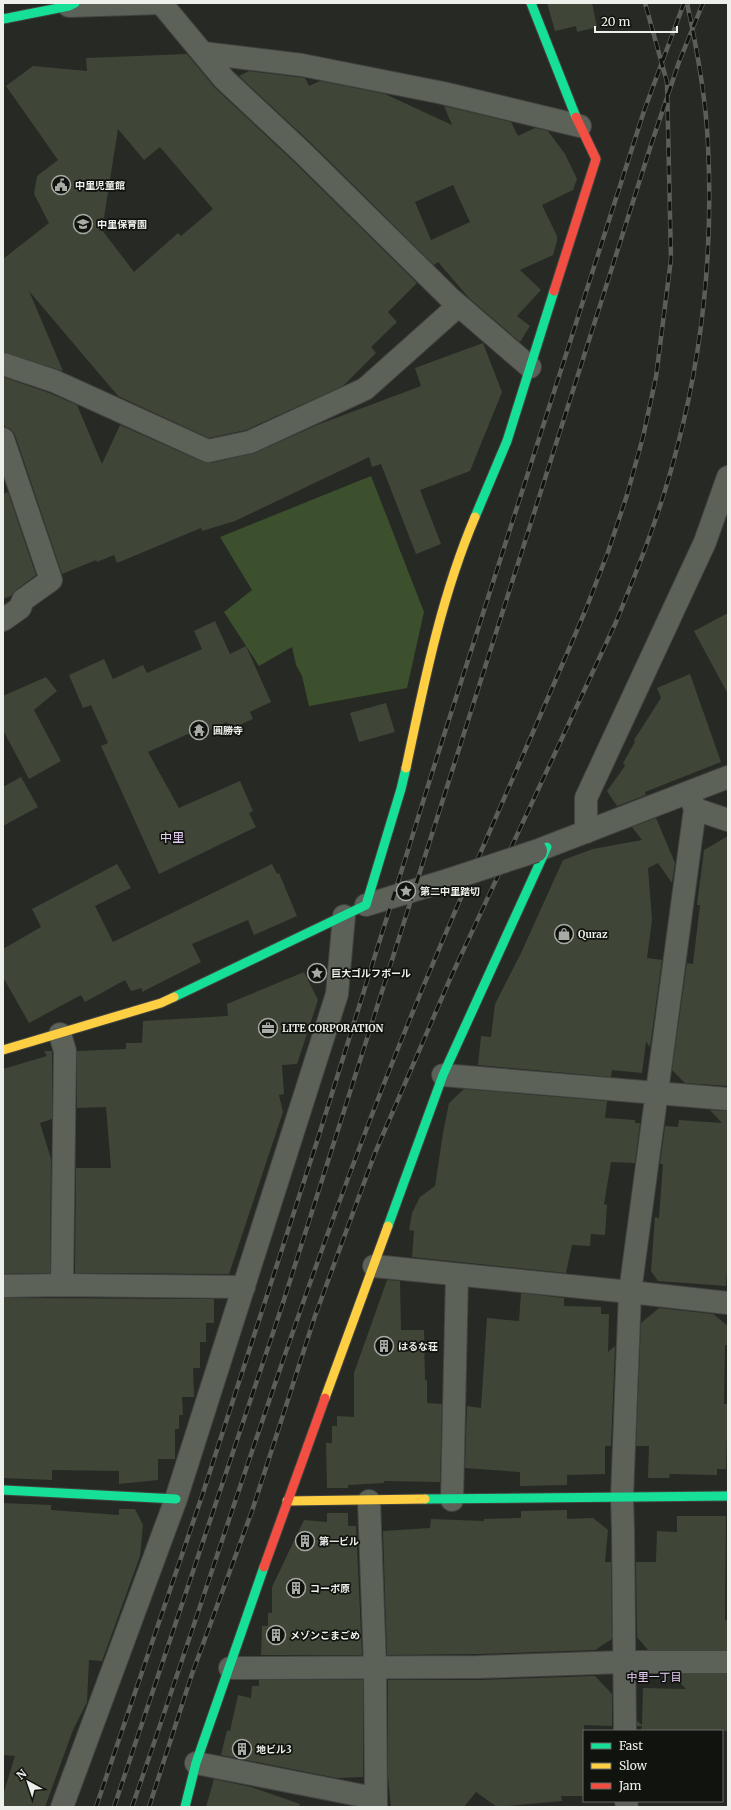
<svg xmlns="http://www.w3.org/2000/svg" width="731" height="1810" viewBox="0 0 731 1810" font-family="Merriweather,'Noto Sans JP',serif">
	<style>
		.green { fill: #3d502d }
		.building { fill: #3f4637; fill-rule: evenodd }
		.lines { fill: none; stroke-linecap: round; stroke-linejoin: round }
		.street-casing { stroke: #434441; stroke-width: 24 }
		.fast-casing { stroke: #434441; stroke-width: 11 }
		.slow-casing { stroke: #434441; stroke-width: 11 }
		.jam-casing { stroke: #434441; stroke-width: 11 }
		.street { stroke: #5d6259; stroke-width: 22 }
		.fast { stroke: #16e098; stroke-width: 9 }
		.slow { stroke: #ffcf43; stroke-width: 9 }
		.jam { stroke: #f24e42; stroke-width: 9 }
		.rail-casing { stroke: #5c5f59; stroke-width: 4.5 }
		.rail { stroke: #11130f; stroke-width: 3; stroke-dasharray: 9; stroke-linecap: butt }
		.street-bridge-casing { stroke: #434441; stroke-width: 24; stroke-linecap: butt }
		.street-bridge { stroke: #5d6259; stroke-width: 22 }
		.labels { text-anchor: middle; stroke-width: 3.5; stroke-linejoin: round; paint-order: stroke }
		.poi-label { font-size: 10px; font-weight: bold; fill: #ecefea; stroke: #11130f; text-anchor: start }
		.neighbourhood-label { font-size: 11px; fill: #e8d0f8; stroke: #11130f }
		.quarter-label { font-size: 12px; fill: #e8d0f8; stroke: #11130f }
	</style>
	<rect width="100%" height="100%" fill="#272925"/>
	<path class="green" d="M371 476 424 612 407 688 309 706 302 676 296 665 292 647 259 666 224 612 252 590 220 537Z"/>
	<g class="building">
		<path d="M547 3H592L597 27 577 32 576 26 555 31Z"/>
		<path d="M187 54 215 88 293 161 417 283 388 312 397 322 371 347 376 353 343 386 246 430 209 438 118 396 29 291 63 371 3 352V259L49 223 34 194 37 176 58 160 6 86 33 66 87 71 86 58ZM118 129 144 160 160 147 213 209 181 236 178 233 134 272 102 230Z"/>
		<path d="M249 71 305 78 309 86 320 81 385 94 452 125 444 106 511 122 518 136 535 128 548 131 565 154 577 179 573 190 542 205 557 236V241L553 255 520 270 541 290 517 316 530 326 520 342 469 298 438 262 434 265 311 143 239 76ZM453 185 470 222 431 240 415 202Z"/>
		<path d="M483 343 502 392 470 471 420 490 441 544 416 554 381 464 372 467 369 457 235 521 202 531 201 528 117 563 114 555 97 562 96 560 62 574 15 435 11 429 5 427 3 422V377L49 393 77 405 102 464 120 425 203 462 211 463 255 453 317 425 421 386 415 368Z"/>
		<path d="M8 492 36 575 16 590 11 596 3 599V494Z"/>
		<path d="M728 613V694L694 631Z"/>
		<path d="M215 621 230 654 246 646 271 702 250 712 253 719 230 729 227 722 210 730 208 725 148 752 179 808 240 781 253 811 249 813 256 827 159 874 101 746 108 743 91 705 83 708 69 675 104 659 113 679 143 665 147 673 202 649 194 631Z"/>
		<path d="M690 674 721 762 645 792 646 795 617 806 607 791 625 766 623 763 635 742 634 740 661 698 657 688Z"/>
		<path d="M46 677 57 691 34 710 61 761 29 779 3 730V696Z"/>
		<path d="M386 703 395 732 359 742 350 713Z"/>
		<path d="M21 777 38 807 3 826V787Z"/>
		<path d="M656 818 675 863 672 883 658 863 648 868 652 920 647 958 662 960 650 1047 646 1042 642 1073 612 1070 611 1077 478 1065 481 1036 491 1037 495 1004 521 953 563 860 593 849 642 840 632 827Z"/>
		<path d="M728 836V1086L685 1083 672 1070 687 963 693 964 700 905H697L704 850Z"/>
		<path d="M117 864 131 888 95 906 113 942 272 864 277 874 279 873 297 916 254 935 248 920 192 944 201 962 142 992V988L131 991 125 980 85 1002 81 995 29 1023 3 977V949L41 927 32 909Z"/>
		<path d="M304 972 318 1000 297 1064 282 1065 284 1094 279 1095 283 1112 229 1274 75 1273 76 1168H111L106 1107 77 1108V1051L126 1049V1043H142L143 1021 228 1016 227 1004Z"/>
		<path d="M44 1051H52V1119L40 1123 51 1159 50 1273 3 1274V1069L47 1056Z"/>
		<path d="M464 1089 607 1101 605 1118 635 1120V1123H640L635 1163 611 1162 604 1204 607 1205 605 1235 591 1234 590 1246 572 1245 566 1273 412 1257 414 1231 409 1230 412 1213 420 1197 435 1186 443 1133 449 1103Z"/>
		<path d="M710 1110 728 1111V1258L726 1286 658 1281 651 1271 655 1217 659 1218 663 1164H660L665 1126 678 1127 679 1120 722 1123Z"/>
		<path d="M387 1280 400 1281 401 1330H424L425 1380H427V1403L442 1404 440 1482 384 1481V1483L348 1485V1488H327L326 1443H332V1426H337V1416L354 1417V1373Z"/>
		<path d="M521 1293 564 1298V1306L601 1307V1314H609L608 1352 615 1346 611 1446H605V1474L567 1475V1485L520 1486V1472L465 1468 467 1406 481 1408 487 1318 519 1321Z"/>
		<path d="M3 1298 214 1299V1323H206V1342H200V1368H193L194 1397H182L183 1415H179V1429H175V1459H158V1480L119 1484V1471L52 1470V1480L3 1478Z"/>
		<path d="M659 1308 713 1314 728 1326V1345H725L724 1404H728L726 1469H717V1475L670 1474 669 1478H648L649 1446H636L641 1323Z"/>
		<path d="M3 1503 51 1505V1510L119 1515V1509H135L143 1525 140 1556 102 1661 89 1660 87 1702 73 1730 45 1807H3V1795L15 1756 3 1755Z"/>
		<path d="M567 1510V1519L593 1518 608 1530 605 1562H611L612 1639 595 1650 478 1654 387 1655 383 1531 430 1528 431 1519 484 1521V1519L521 1518V1511Z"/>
		<path d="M327 1513H348V1526H356L362 1655H261L262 1626H268V1613H272V1587L304 1520 327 1522Z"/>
		<path d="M677 1516H726L725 1620H728V1650H648L637 1637 636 1562H656L657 1531 677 1532Z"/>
		<path d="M672 1674H728V1731L641 1730 642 1726H637V1721L642 1725 643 1688 686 1689Z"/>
		<path d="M595 1676 612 1694V1726L584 1725V1796H561L562 1801 497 1807 476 1792 464 1807H391L388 1777V1680H478Z"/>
		<path d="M259 1680H363V1777L337 1778 221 1755 227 1730 230 1731 238 1695 251 1698 252 1686H259Z"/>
		<path d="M214 1779 251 1787 300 1804 299 1807H206Z"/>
	</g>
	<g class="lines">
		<defs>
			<g id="street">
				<path d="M69 6 161 3 224 79 302 152 450 298 530 367"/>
				<path d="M203 53 302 65 443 93 580 126"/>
				<path d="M3 364 54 381 208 451 250 442 365 389 458 306"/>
				<path d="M3 439 51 580 23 600 20 608 3 620"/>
				<path d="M695 809 728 820"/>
				<path d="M586 832V798L705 542 728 477"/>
				<path d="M536 851 728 777"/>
				<path d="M366 905 448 880"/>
				<path d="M60 1034 65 1051 62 1285"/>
				<path d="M443 1075 728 1099"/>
				<path d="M374 1266 630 1292 728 1303"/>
				<path d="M3 1286 62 1285 244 1287"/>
				<path d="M452 1500 457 1275"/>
				<path d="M369 1501 375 1666 376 1807"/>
				<path d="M230 1668 478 1667 624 1662H728"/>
				<path d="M625 1731 623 1529 622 1497 630 1292 695 809 689 793"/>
				<path d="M196 1763 374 1798"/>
				<path d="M626 1801 627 1807"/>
				<path d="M62 1807 176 1499 337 994 344 916"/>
			</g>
			<g id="fast">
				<path d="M531 3 576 117"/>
				<path d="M3 19 69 6 75 3"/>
				<path d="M475 517 507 441 554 291"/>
				<path d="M174 997 366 905 401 789 406 768"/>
				<path d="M388 1226 443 1075 547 847"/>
				<path d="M3 1490 176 1499"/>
				<path d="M425 1499 728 1496"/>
				<path d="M185 1807 196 1763 264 1567"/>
			</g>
			<g id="slow">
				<path d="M406 768C424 683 441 597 475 517"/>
				<path d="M3 1050 161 1003 174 997"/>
				<path d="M325 1398 388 1226"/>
				<path d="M287 1501 425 1499"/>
			</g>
			<g id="jam">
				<path d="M554 291 596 159 576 117"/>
				<path d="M264 1567 325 1398"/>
			</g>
		</defs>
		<use href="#street" class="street-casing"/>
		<use href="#fast" class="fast-casing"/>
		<use href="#slow" class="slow-casing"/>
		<use href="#jam" class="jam-casing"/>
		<use href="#street" class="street"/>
		<use href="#fast" class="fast"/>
		<use href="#slow" class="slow"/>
		<use href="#jam" class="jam"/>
		<defs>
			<g id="rail">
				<path d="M96 1807 202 1496 319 1135 437 757 644 111 684 3"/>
				<path d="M114 1807 282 1306 651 145 679 62 703 3"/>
				<path d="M132 1807C208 1588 277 1366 359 1149 427 966 510 789 586 609L608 552 627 495 643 437 656 377 671 259 667 82 645 3"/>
				<path d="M149 1807 192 1674 252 1511 315 1316 375 1153 450 979 616 622C639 566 662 508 677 448 703 350 713 246 708 145 706 97 697 49 687 3"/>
			</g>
		</defs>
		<use href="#rail" class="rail-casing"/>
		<use href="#rail" class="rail"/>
		<defs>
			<path id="street-bridge" d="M448 880 536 851"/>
		</defs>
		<use href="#street-bridge" class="street-bridge-casing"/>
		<use href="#street-bridge" class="street-bridge"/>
	</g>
	<defs>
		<symbol id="civic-ring" viewBox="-11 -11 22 22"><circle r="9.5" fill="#11130f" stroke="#a7aaa5" stroke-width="1.5"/><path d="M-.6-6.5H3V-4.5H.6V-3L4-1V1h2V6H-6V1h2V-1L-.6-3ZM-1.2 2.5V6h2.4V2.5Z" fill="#a7aaa5"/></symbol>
		<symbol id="school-ring" viewBox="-11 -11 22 22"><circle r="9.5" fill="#11130f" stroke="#a7aaa5" stroke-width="1.5"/><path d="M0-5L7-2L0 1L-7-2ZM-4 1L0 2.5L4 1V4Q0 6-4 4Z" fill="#a7aaa5"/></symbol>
		<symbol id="temple-ring" viewBox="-11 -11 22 22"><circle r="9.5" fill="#11130f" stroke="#a7aaa5" stroke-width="1.5"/><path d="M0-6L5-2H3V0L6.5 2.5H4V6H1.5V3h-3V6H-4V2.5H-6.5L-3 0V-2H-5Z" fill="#a7aaa5"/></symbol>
		<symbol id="sight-ring" viewBox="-11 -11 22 22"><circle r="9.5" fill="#11130f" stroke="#a7aaa5" stroke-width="1.5"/><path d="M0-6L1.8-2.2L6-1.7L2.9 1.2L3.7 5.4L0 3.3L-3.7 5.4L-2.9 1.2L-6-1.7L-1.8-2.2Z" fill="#a7aaa5"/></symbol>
		<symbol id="shop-ring" viewBox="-11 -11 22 22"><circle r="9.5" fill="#11130f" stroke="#a7aaa5" stroke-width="1.5"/><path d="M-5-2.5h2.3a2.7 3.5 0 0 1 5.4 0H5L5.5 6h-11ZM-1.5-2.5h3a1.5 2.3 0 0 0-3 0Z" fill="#a7aaa5"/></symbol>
		<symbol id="office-ring" viewBox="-11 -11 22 22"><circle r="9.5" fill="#11130f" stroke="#a7aaa5" stroke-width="1.5"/><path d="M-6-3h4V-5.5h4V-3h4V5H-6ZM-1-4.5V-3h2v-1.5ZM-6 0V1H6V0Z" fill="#a7aaa5"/></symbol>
		<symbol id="building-ring" viewBox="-11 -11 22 22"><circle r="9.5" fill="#11130f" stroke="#a7aaa5" stroke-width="1.5"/><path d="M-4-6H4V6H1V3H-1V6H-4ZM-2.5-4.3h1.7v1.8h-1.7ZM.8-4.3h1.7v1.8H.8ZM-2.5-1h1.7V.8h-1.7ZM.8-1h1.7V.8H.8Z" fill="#a7aaa5"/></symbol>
	</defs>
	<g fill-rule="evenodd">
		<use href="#civic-ring" x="50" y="174" width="22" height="22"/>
		<use href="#school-ring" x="72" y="213" width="22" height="22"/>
		<use href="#temple-ring" x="188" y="719" width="22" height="22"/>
		<use href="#sight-ring" x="395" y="880" width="22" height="22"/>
		<use href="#shop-ring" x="553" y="923" width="22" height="22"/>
		<use href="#sight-ring" x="306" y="962" width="22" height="22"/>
		<use href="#office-ring" x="257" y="1017" width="22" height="22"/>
		<use href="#building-ring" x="373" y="1335" width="22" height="22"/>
		<use href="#building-ring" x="294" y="1530" width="22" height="22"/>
		<use href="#building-ring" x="285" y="1577" width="22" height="22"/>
		<use href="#building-ring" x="265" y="1624" width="22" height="22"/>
		<use href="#building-ring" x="231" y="1738" width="22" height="22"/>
	</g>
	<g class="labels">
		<g class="poi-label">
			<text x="75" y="189">中里児童館</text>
			<text x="97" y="228">中里保育園</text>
			<text x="213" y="734">圓勝寺</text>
			<text x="420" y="895">第二中里踏切</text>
			<text x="578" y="938">Quraz</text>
			<text x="331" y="977">巨大ゴルフボール</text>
			<text x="282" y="1032">LITE CORPORATION</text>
			<text x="398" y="1350">はるな荘</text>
			<text x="319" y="1545">第一ビル</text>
			<text x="310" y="1592">コーポ原</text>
			<text x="290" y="1639">メゾンこまごめ</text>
			<text x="256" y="1753">地ビル3</text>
		</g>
		<g class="neighbourhood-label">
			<text x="654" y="1681">中里一丁目</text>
		</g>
		<g class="quarter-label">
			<text x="172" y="842">中里</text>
		</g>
	</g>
	<rect width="731" height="1810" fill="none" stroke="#ecefea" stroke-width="8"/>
	<rect x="583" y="1730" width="140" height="72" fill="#11130f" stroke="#696b67"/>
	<rect x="591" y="1743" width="20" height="6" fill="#16e098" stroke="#696b67"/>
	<text x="619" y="1750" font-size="12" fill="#ecefea">Fast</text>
	<rect x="591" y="1763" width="20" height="6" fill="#ffcf43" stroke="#696b67"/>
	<text x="619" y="1770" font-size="12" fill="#ecefea">Slow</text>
	<rect x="591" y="1783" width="20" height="6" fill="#f24e42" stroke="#696b67"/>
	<text x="619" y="1790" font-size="12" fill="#ecefea">Jam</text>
	<g transform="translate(28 1782) rotate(320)" stroke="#11130f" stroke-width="3" paint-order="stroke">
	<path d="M0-3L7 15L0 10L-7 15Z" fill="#ecefea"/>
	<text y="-6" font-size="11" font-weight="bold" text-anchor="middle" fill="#ecefea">N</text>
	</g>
	<path d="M595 26v6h82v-6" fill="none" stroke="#ecefea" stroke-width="2"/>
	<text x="601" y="26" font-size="12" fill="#ecefea" stroke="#11130f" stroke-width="3" paint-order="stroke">20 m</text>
</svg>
